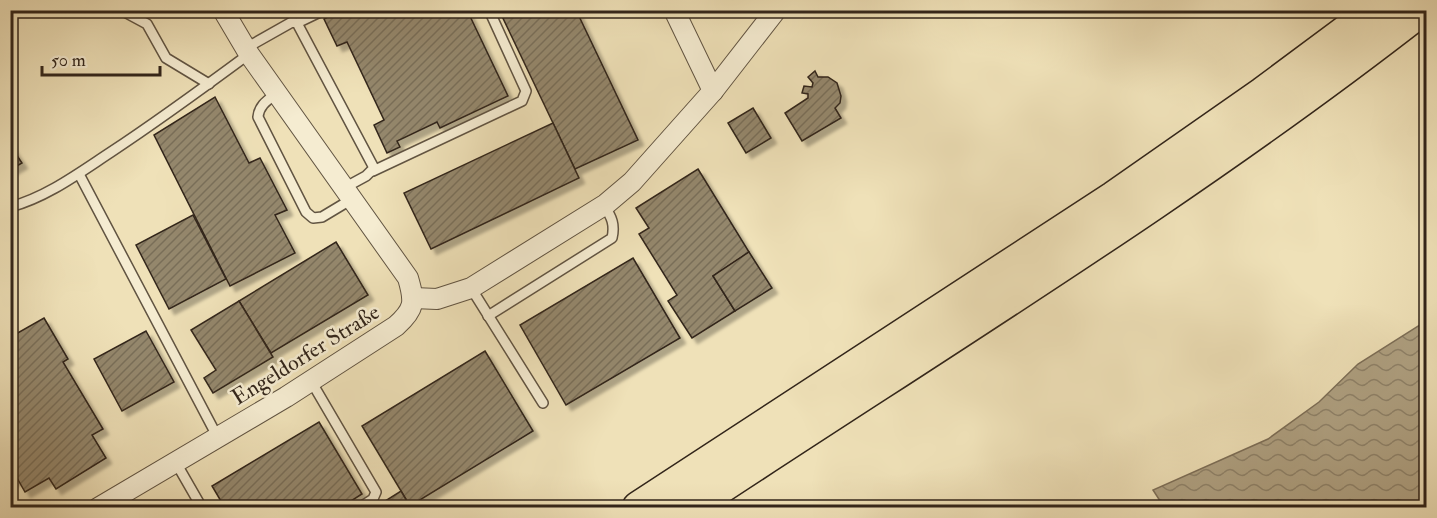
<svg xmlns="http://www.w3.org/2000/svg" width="1437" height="518" viewBox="0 0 1437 518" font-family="'IM FELL Double Pica',serif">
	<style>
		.water { fill: url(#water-waves); stroke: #7d6f58; stroke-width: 1.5 }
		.building { fill: url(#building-hatch); stroke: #32251a; stroke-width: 1.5; filter: url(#shadow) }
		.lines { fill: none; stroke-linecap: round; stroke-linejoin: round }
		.lane-casing { stroke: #615442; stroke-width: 12 }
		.street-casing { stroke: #615442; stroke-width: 22 }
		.highway-casing { stroke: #32251a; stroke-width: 36 }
		.lane { stroke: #f5ecd1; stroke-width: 9 }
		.street { stroke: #f5ecd1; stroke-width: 20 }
		.highway { stroke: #efe1b8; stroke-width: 33 }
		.labels { text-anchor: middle; stroke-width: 5; stroke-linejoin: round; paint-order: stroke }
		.street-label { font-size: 22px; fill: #32251a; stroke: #f5ecd1 }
	</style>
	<defs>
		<pattern id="water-waves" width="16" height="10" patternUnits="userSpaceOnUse" patternTransform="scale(1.5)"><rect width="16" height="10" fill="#afa182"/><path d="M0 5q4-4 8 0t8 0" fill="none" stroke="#8f836a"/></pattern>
		<pattern id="building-hatch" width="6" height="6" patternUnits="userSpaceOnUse" patternTransform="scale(1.5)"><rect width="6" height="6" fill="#94876c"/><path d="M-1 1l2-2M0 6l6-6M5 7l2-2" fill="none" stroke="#796e58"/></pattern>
		<filter id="shadow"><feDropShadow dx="5.5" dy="5.5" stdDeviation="1.5" flood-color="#0004"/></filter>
	</defs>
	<rect width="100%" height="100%" fill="#efe1b8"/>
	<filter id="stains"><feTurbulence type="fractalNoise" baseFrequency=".00333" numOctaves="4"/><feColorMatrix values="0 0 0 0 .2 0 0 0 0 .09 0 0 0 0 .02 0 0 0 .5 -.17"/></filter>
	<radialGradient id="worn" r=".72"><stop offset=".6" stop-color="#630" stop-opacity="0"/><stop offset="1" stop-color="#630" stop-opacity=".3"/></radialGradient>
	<path class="water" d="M1426 321V507H1164L1153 490 1268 439 1319 402 1358 364Z"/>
	<g class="building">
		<path d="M341 10H353L355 14 363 10H467L508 96 440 128 437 122 397 141 400 147 387 153 374 125 384 120 347 42 337 46 324 19Z"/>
		<path d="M499 10H576L638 140 575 169Z"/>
		<path d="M815 71 818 77H828L837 83 841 96 840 103 835 108 841 118 802 141 785 113 808 98V94L802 93 804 86 812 87 813 83 808 77Z"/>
		<path d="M215 97 249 163 260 158 287 210 275 215 295 253 230 286 154 135Z"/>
		<path d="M753 108 771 138 746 153 728 123Z"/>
		<path d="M553 123 579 178 431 249 404 193Z"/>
		<path d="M10 145 22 163 10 170Z"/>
		<path d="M698 169 749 252 713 276 735 311 692 338 668 301 677 295 639 234 649 228 636 208Z"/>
		<path d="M193 215 226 279 169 309 136 245Z"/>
		<path d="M336 242 368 295 271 353 239 301Z"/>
		<path d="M749 252 772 288 735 311 713 276Z"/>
		<path d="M633 258 680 338 566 405 520 325Z"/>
		<path d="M239 301 273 357 213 393 204 378 216 370 191 330Z"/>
		<path d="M44 318 68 359 63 362 103 429 92 435 106 458 56 489 49 478 25 492 17 478 10 482V324L16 334Z"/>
		<path d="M146 331 174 382 122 411 94 359Z"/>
		<path d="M485 351 533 431 410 506 362 426Z"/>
		<path d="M319 422 362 494 340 508H225L212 486Z"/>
		<path d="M401 491 411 508H374Z"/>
	</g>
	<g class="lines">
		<defs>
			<g id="lane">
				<path d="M121 10 147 24 166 58 209 84"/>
				<path d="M297 23 324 10"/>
				<path d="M246 48 292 22 297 23 374 168 366 176 344 188"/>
				<path d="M277 93C268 100 259 105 258 117L306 212 313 218 322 217 352 199"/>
				<path d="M373 171 522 101 526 91 489 10"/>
				<path d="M79 174 217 436"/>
				<path d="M10 207C47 197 79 173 111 152 158 121 203 88 249 54"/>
				<path d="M471 288 543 403"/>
				<path d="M488 316 612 238C615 225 612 217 604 206"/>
				<path d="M311 381 376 492 373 499 359 508"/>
				<path d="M175 461 202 508"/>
			</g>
			<g id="street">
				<path d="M674 10 713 91"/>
				<path d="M414 298 437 299 471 288 606 204 632 182 713 91 776 10"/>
				<path d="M98 508 286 397 396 326C415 309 415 302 408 278L249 54 223 10"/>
			</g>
			<g id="highway">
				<path d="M639 508 1114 198 1263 94 1376 10"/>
				<path d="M688 508C934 345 1187 192 1420 10"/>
			</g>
		</defs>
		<use href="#lane" class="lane-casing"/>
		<use href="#street" class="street-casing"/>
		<use href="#highway" class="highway-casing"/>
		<use href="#lane" class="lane"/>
		<use href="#street" class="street"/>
		<use href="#highway" class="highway"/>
	</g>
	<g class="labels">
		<g class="street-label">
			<text transform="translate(305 354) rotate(-32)" y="8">Engeldorfer Straße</text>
		</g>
	</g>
	<rect width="1437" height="518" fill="none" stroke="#efe1b8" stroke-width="36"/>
	<rect x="12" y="12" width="1413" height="494" fill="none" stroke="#32251a" stroke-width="3"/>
	<rect x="18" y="18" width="1401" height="482" fill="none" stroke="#32251a" stroke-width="1.5"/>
	<path d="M42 66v9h118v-9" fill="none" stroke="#32251a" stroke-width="3"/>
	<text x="51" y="66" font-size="18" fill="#32251a" stroke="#f5ecd1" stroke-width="4.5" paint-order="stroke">50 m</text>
	<rect width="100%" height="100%" filter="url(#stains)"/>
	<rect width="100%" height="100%" fill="url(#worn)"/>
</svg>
